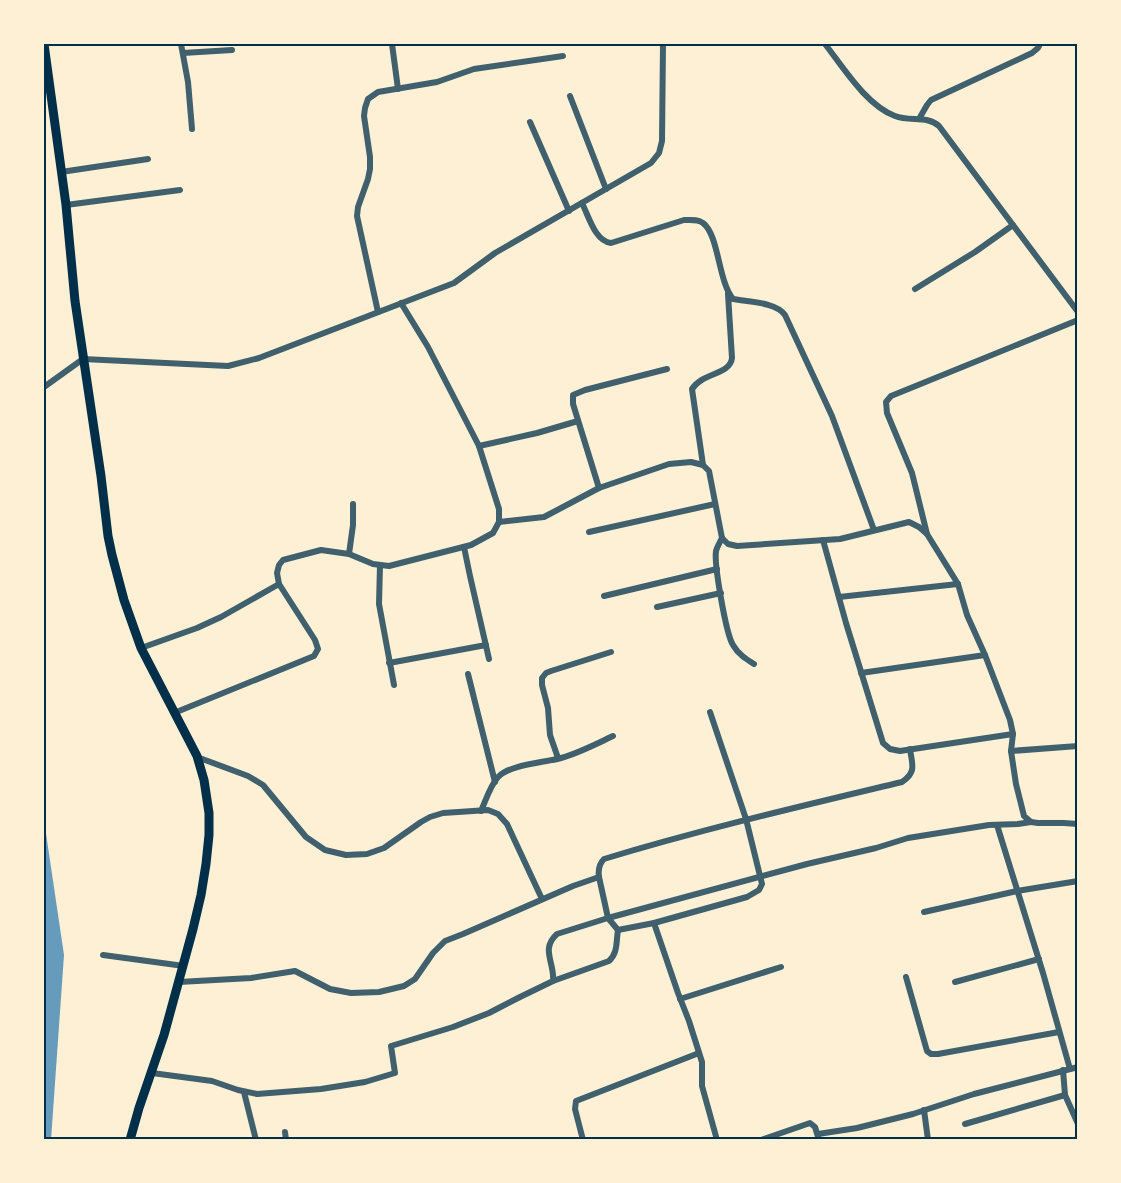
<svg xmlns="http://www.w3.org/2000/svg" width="1121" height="1183" viewBox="0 0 1121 1183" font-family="Jost,sans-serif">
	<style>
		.water { fill: #669bbc }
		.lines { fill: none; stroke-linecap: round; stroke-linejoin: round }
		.minor { stroke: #3f606c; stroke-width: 6 }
		.primary { stroke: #003049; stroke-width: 9 }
		.neatline { fill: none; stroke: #003049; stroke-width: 2 }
	</style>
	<rect width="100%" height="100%" fill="#fdf0d5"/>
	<path class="water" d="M44 820 64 955 51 1140 44 1139Z"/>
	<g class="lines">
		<g class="minor">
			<path d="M181 44 188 82 192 129"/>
			<path d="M392 44 398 89"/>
			<path d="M825 44C843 67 866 105 895 116 910 122 927 115 939 126L1078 312"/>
			<path d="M183 53 232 50"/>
			<path d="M570 96 606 189"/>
			<path d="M919 119 927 105 931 100 1032 53 1038 48 1040 44"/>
			<path d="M530 122 569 211"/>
			<path d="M61 172 148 159"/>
			<path d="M582 203C589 217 595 241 611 243L684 220C691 220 698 219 703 223 719 235 718 281 733 299 749 302 776 302 785 315L832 416 874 530"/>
			<path d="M66 205 180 190"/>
			<path d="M915 289 975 252 1013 225"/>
			<path d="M378 312 357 216 358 207 368 179 370 169V157L364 116 365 108 368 99 378 92 437 82 474 69 563 56"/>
			<path d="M44 387 83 359 228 366 259 358 454 283 495 253 651 163 659 153 662 141 663 44"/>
			<path d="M479 446 537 433 578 421"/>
			<path d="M703 465 692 389C703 372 730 375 732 358L728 294"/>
			<path d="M599 488 573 404V395L585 390 667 369"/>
			<path d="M499 522 544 517 599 488 669 464 691 462 703 465 709 471 722 538 728 544 737 546 840 539 909 522 919 527 927 534 958 584 967 615 985 655 1010 720 1013 734 1011 751 1016 784 1024 816 1031 822 1038 823H1064L1078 824"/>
			<path d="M589 532 715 504"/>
			<path d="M927 534 912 473 887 413 886 402 891 396 1078 320"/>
			<path d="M722 538C720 542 717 547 716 551 714 565 726 634 733 645 738 654 746 659 754 664"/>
			<path d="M823 540 846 623 883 743 890 749 900 751 1013 734"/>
			<path d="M464 547 470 576 489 659"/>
			<path d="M349 554 353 525V504"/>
			<path d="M380 565 379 604 394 685"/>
			<path d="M604 596 717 569"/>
			<path d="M839 597 958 584"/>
			<path d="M657 607 721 593"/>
			<path d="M141 648 197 628 221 617 279 584"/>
			<path d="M389 663 486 645"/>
			<path d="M861 673 985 655"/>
			<path d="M468 674 495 782"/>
			<path d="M710 712 746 819 762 884 759 890 747 897 654 923 618 930 608 918 599 877C598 870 599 864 604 859 703 829 802 806 902 782 917 772 912 764 910 749"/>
			<path d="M174 713 314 656 318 649 315 640 279 584 277 573 279 565 283 560 321 550 349 554 373 564 389 566 471 545 493 533 499 522V509L479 446 428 347 401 303"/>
			<path d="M1011 751 1078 746"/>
			<path d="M197 757 248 776 263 785 306 837 325 850 346 855 367 854 384 848 421 822 430 817 443 813 488 810 498 814 507 824 542 899"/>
			<path d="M558 758 550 735 548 708 542 685V678L546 673 551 671 611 652"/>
			<path d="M481 811C486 800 490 786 498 777 511 764 543 763 561 758 579 753 596 744 613 736"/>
			<path d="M997 825 1043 973 1070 1069"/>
			<path d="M924 912 1017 891 1078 881"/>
			<path d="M654 923 678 993 689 1021 702 1062V1086L717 1140"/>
			<path d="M103 955 184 966"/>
			<path d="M906 977 927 1051 931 1054H938L1059 1032"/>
			<path d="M553 981 609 961C618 953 616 942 618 930"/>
			<path d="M179 982 251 978 295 971 330 989 351 993 379 992 404 986 415 979 433 953 445 941 463 934 573 886 599 877"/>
			<path d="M955 982 1039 959"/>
			<path d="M680 999 781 967"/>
			<path d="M1063 1070 1065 1095 1078 1124"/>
			<path d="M152 1073 212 1081 238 1090 257 1094 321 1089 365 1082 395 1073 391 1046 453 1027 489 1013 520 997 553 981C555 963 540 949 557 934L608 918 807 864 876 848 908 838 989 825 1018 824 1031 822"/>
			<path d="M244 1092 256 1140"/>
			<path d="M924 1110 928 1140"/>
			<path d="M965 1124 1065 1095"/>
			<path d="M285 1132 286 1140"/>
			<path d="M818 1134 857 1128 913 1114 974 1094 1078 1067"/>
			<path d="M583 1140 575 1109 576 1101 699 1053"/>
			<path d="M761 1140 810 1123 815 1127 819 1140"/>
		</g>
		<path class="primary" d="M44 44 66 205 75 301 101 476 108 536 112 555 124 600 141 648 197 756 204 780 209 813V835L206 864 201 895 193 929 164 1035 139 1108 130 1140"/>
	</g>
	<rect width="1121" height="1183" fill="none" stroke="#fdf0d5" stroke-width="90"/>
	<rect x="45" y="45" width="1031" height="1093" class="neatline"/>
</svg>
